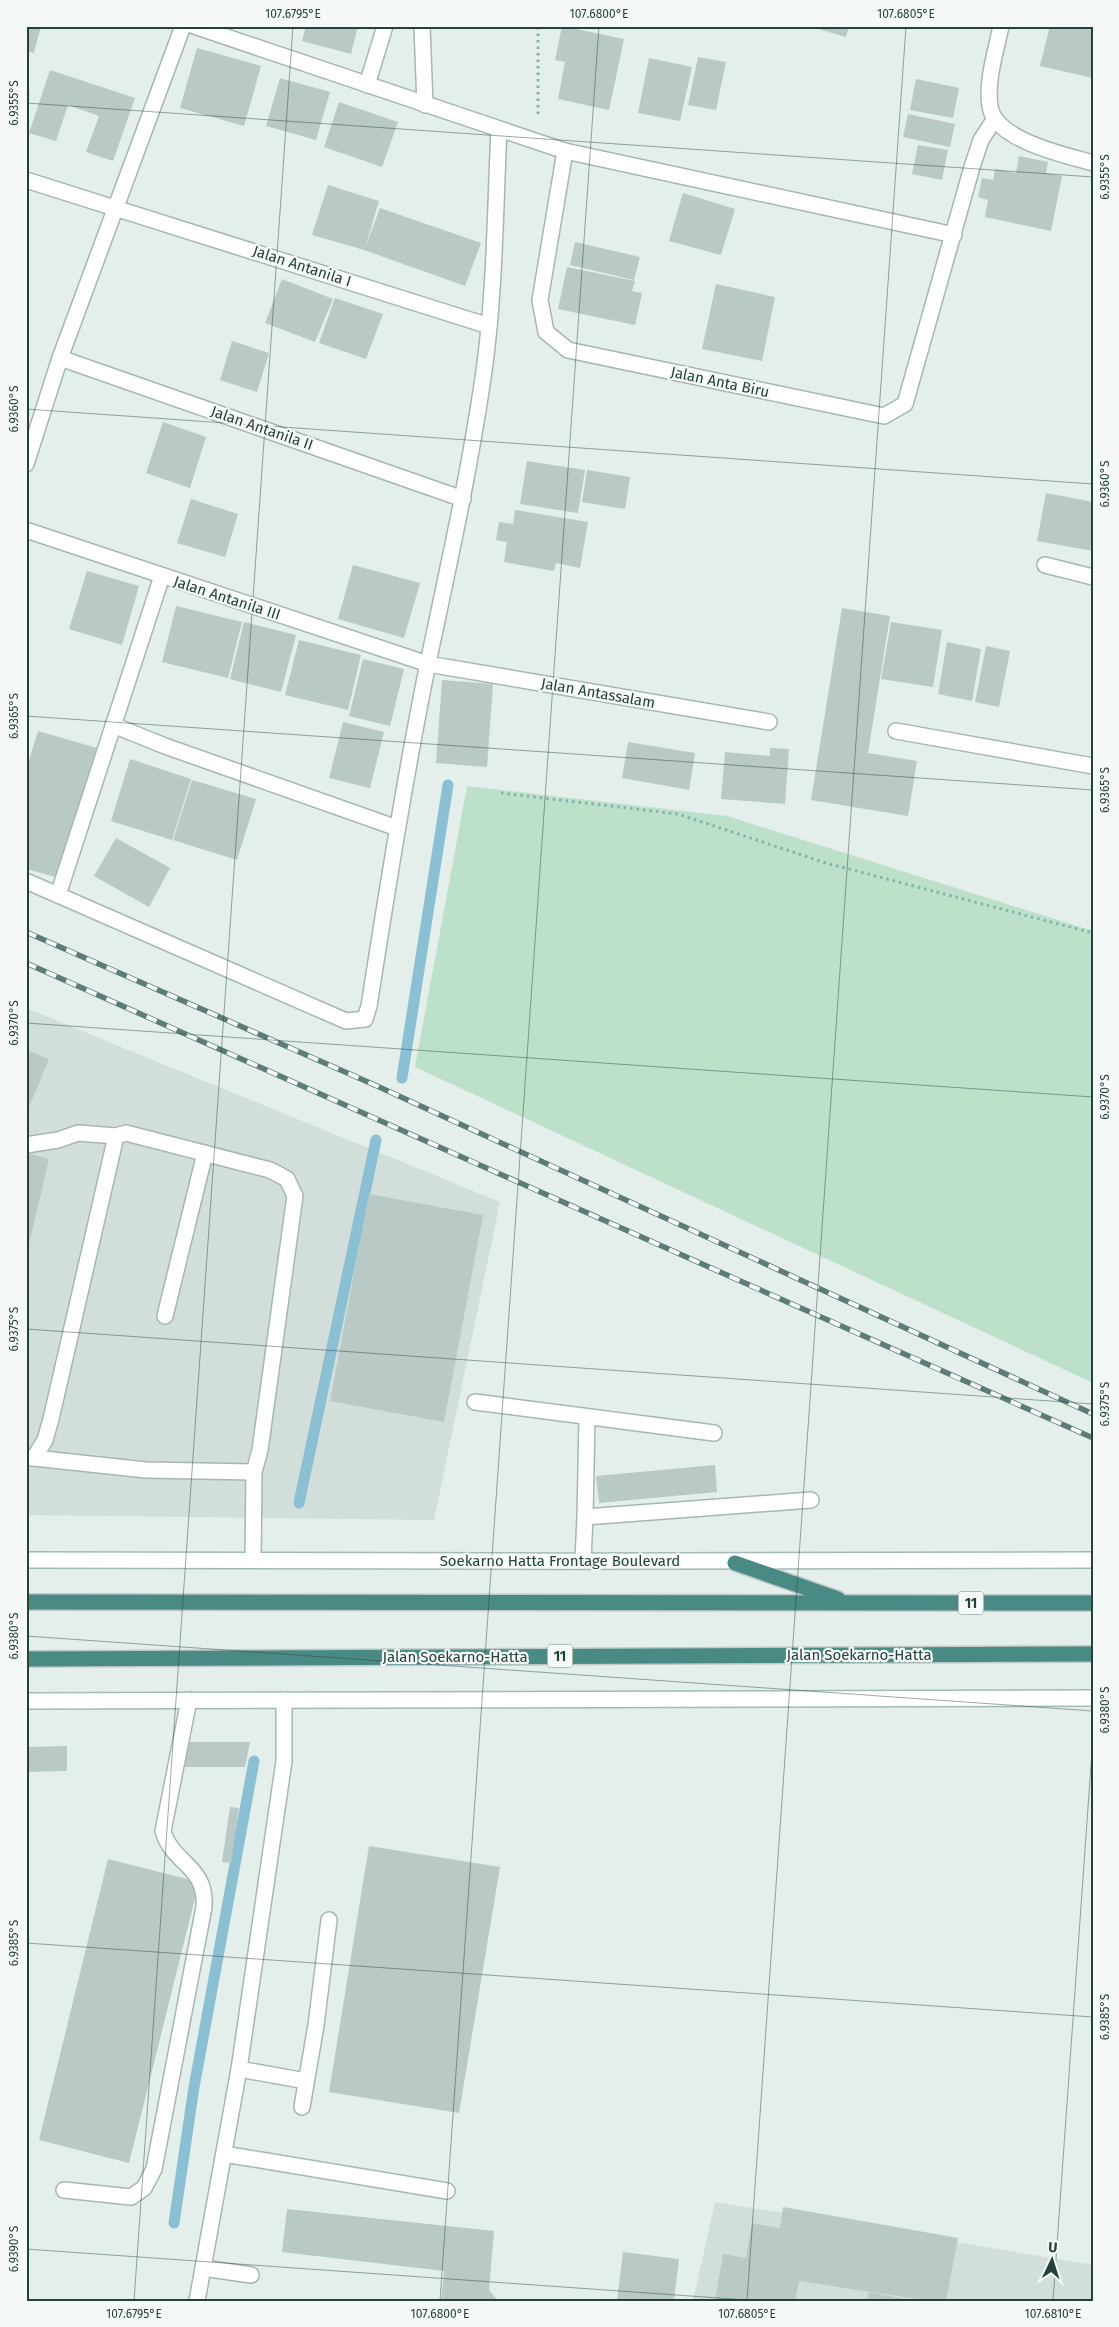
<svg xmlns="http://www.w3.org/2000/svg" width="1119" height="2327" viewBox="0 0 1119 2327" font-family="'Fira Sans',sans-serif">
	<style>
		.built { fill: #d2deda }
		.green { fill: #bde0cb }
		.lines { fill: none; stroke-linecap: round; stroke-linejoin: round }
		.stream { stroke: #8bbfd4; stroke-width: 11 }
		.building { fill: #b9c9c5 }
		.service-casing { stroke: #a6b7b3; stroke-width: 18 }
		.minor-casing { stroke: #a6b7b3; stroke-width: 18 }
		.secondary-casing { stroke: #a2bab5; stroke-width: 18 }
		.trunk-casing { stroke: #c1cac9; stroke-width: 18 }
		.path { stroke: #84b3aa; stroke-width: 3; stroke-dasharray: 2.5 4; stroke-linecap: butt }
		.service { stroke: #fff; stroke-width: 15 }
		.minor { stroke: #fff; stroke-width: 15 }
		.secondary { stroke: #fff; stroke-width: 15 }
		.trunk { stroke: #4a8a84; stroke-width: 15 }
		.rail-casing { stroke: #5d7c78; stroke-width: 5.5 }
		.rail { stroke: #f5faf8; stroke-width: 4; stroke-dasharray: 11; stroke-linecap: butt }
		.ticks { fill: none; stroke: #23413d; stroke-width: 1; stroke-opacity: 0.45 }
		.labels { text-anchor: middle; stroke-width: 4.5; stroke-linejoin: round; paint-order: stroke }
		.shield { fill: #f5faf8; stroke: #627875; stroke-width: 1 }
		.shield-label { font-size: 14px; font-weight: bold; fill: #23413d }
		.street-label { font-size: 15px; fill: #23413d; stroke: #f5faf8 }
		.neatline { fill: none; stroke: #23413d; stroke-width: 2 }
		.ticks-label { font-size: 12px; text-anchor: middle; fill: #23413d }
	</style>
	<rect width="100%" height="100%" fill="#e4eeeb"/>
	<g class="built">
		<path d="M26 1008 500 1202 434 1520 26 1515Z"/>
		<path d="M715 2202 1093 2265V2301H693Z"/>
	</g>
	<path class="green" d="M467 786 727 816 1093 931V1383L415 1067Z"/>
	<g class="lines">
		<g class="stream">
			<path d="M402 1078 448 785"/>
			<path d="M299 1503 376 1140"/>
			<path d="M174 2223 194 2087 254 1761"/>
		</g>
	</g>
	<g class="building">
		<path d="M26 26H41L34 53 26 51Z"/>
		<path d="M306 26H358L351 54 302 41Z"/>
		<path d="M562 26 624 39 609 110 558 99 565 62 555 60Z"/>
		<path d="M808 26H849L846 37Z"/>
		<path d="M1050 26H1093V78L1040 66Z"/>
		<path d="M197 48 261 66 244 126 180 108Z"/>
		<path d="M698 57 726 62 716 110 688 105Z"/>
		<path d="M649 58 692 67 680 121 638 113Z"/>
		<path d="M50 70 135 98 113 161 86 152 99 116 68 105 56 141 29 133Z"/>
		<path d="M280 78 330 92 316 140 266 126Z"/>
		<path d="M916 79 959 88 953 118 910 110Z"/>
		<path d="M26 92 30 93 27 104H26Z"/>
		<path d="M339 102 398 122 382 167 324 147Z"/>
		<path d="M908 114 955 124 950 147 903 137Z"/>
		<path d="M918 145 948 150 942 180 912 174Z"/>
		<path d="M1019 156 1048 162 1046 173 1062 176 1051 231 985 217 988 200 978 197 982 178 993 180 995 169 1016 173Z"/>
		<path d="M328 185 379 201 365 248 380 208 481 243 465 286 364 250 312 235Z"/>
		<path d="M683 193 735 209 721 255 669 241Z"/>
		<path d="M575 242 640 257 634 280 570 265Z"/>
		<path d="M567 267 635 281 632 291 642 293 635 325 558 309Z"/>
		<path d="M282 279 333 299 315 342 265 323Z"/>
		<path d="M716 284 775 297 762 361 702 349Z"/>
		<path d="M335 298 383 314 366 359 319 343Z"/>
		<path d="M232 341 269 353 257 392 220 380Z"/>
		<path d="M163 422 206 437 190 488 146 473Z"/>
		<path d="M527 461 585 470 578 513 520 504Z"/>
		<path d="M587 470 630 477 625 509 582 502Z"/>
		<path d="M1046 493 1093 502V551L1037 541Z"/>
		<path d="M191 499 238 514 225 557 177 543Z"/>
		<path d="M515 510 588 522 580 568 556 563 554 571 504 562 507 542 496 540 499 522 513 524Z"/>
		<path d="M353 565 420 583 404 638 338 619Z"/>
		<path d="M87 571 139 586 122 645 69 629Z"/>
		<path d="M176 606 242 622 228 678 162 662Z"/>
		<path d="M842 608 890 616 868 753 917 761 908 816 811 800Z"/>
		<path d="M244 622 296 635 281 692 230 679Z"/>
		<path d="M891 622 942 630 933 687 881 679Z"/>
		<path d="M299 640 361 655 348 710 285 695Z"/>
		<path d="M947 642 981 649 972 701 938 694Z"/>
		<path d="M986 646 1010 651 999 707 975 702Z"/>
		<path d="M363 659 404 669 390 726 349 716Z"/>
		<path d="M442 680 493 684 487 767 436 763Z"/>
		<path d="M343 722 384 732 370 788 329 778Z"/>
		<path d="M38 731 97 748 59 878 26 869V770Z"/>
		<path d="M628 742 695 753 689 790 622 778Z"/>
		<path d="M770 748 789 749 785 804 721 799 725 752 770 756Z"/>
		<path d="M130 759 191 779 172 840 111 821Z"/>
		<path d="M192 780 256 799 237 860 173 840Z"/>
		<path d="M116 838 170 868 149 907 94 876Z"/>
		<path d="M26 1050 49 1059 26 1114Z"/>
		<path d="M26 1153 49 1159 27 1253H26Z"/>
		<path d="M369 1194 483 1215 444 1422 330 1401Z"/>
		<path d="M715 1465 717 1492 599 1503 596 1476Z"/>
		<path d="M184 1742H250L245 1767H184Z"/>
		<path d="M67 1746V1771L26 1772V1747Z"/>
		<path d="M230 1807 239 1808 231 1863 222 1862Z"/>
		<path d="M369 1846 500 1867 459 2113 329 2092Z"/>
		<path d="M108 1859 199 1882 129 2163 39 2140Z"/>
		<path d="M783 2207 958 2238 946 2301H930L799 2281 795 2301H715L723 2254 746 2258 752 2223 780 2228Z"/>
		<path d="M287 2209 494 2231 489 2290 498 2301H441L444 2271 282 2252Z"/>
		<path d="M623 2252 679 2259 674 2301H617Z"/>
		<path d="M869 2292 910 2300V2301H867Z"/>
	</g>
	<g class="lines">
		<defs>
			<g id="service">
				<path d="M26 1145 58 1140 78 1133 116 1136"/>
				<path d="M165 1316 205 1153"/>
				<path d="M475 1402 714 1433"/>
				<path d="M26 1458H34L45 1440 51 1419 116 1136 126 1133 270 1170 287 1179 295 1196 260 1450 254 1472 253 1560"/>
				<path d="M34 1458 146 1470 254 1472"/>
				<path d="M585 1517 587 1417"/>
				<path d="M583 1560 585 1517 811 1500"/>
				<path d="M239 2069 306 2081"/>
				<path d="M302 2107 316 2025 329 1920"/>
				<path d="M224 2154 447 2191"/>
				<path d="M64 2190 131 2197 144 2188 154 2169 204 1907C207 1865 172 1864 163 1831L189 1700"/>
				<path d="M203 2268 251 2275"/>
			</g>
			<g id="minor">
				<path d="M194 26 565 151 954 235"/>
				<path d="M422 26 425 105"/>
				<path d="M1001 26C996 51 986 81 990 106 994 140 1065 155 1093 163"/>
				<path d="M367 85 385 26"/>
				<path d="M565 151 540 300 546 332 568 350 884 416 905 404 972 167 981 140 994 120"/>
				<path d="M26 180 489 326"/>
				<path d="M60 358 463 499"/>
				<path d="M26 464 60 358 183 26"/>
				<path d="M26 530 428 664 769 722"/>
				<path d="M1045 565 1093 577"/>
				<path d="M113 725 165 746 397 828"/>
				<path d="M896 731 1093 766"/>
				<path d="M26 881 346 1021 365 1019 369 1006C387 891 405 777 428 663 448 568 469 474 483 378 495 296 495 212 499 129"/>
				<path d="M58 895 162 576"/>
				<path d="M197 2301 239 2069 284 1761V1700"/>
			</g>
			<g id="secondary">
				<path d="M26 1560C382 1560 737 1563 1093 1560"/>
				<path d="M26 1701 1093 1698"/>
			</g>
			<g id="trunk">
				<path d="M735 1563 838 1599"/>
				<path d="M26 1602 1093 1603"/>
				<path d="M26 1659 1093 1654"/>
			</g>
		</defs>
		<use href="#service" class="service-casing"/>
		<use href="#minor" class="minor-casing"/>
		<use href="#secondary" class="secondary-casing"/>
		<use href="#trunk" class="trunk-casing"/>
		<g class="path">
			<path d="M538 114V26"/>
			<path d="M501 793 678 814 826 863 1093 933"/>
		</g>
		<use href="#service" class="service"/>
		<use href="#minor" class="minor"/>
		<use href="#secondary" class="secondary"/>
		<use href="#trunk" class="trunk"/>
		<defs>
			<g id="rail">
				<path d="M26 932 377 1086 1093 1414"/>
				<path d="M26 963 1093 1438"/>
			</g>
		</defs>
		<use href="#rail" class="rail-casing"/>
		<use href="#rail" class="rail"/>
	</g>
	<path class="ticks" d="M26 103 1093 177M26 409 1093 484M26 716 1093 790M26 1023 1093 1097M26 1329 1093 1404M26 1636 1093 1711M26 1943 1093 2017M26 2249 761 2301M134 2301 293 26M440 2301 599 26M747 2301 906 26M1053 2301 1093 1737"/>
	<g class="labels">
		<g class="shield">
			<rect x="958.5" y="1591.5" width="25" height="23" rx="4"/>
			<rect x="547.5" y="1644.5" width="25" height="23" rx="4"/>
		</g>
		<g class="shield-label">
			<text x="971" y="1608">11</text>
			<text x="560" y="1661">11</text>
		</g>
		<g class="street-label">
			<text transform="translate(302 266) rotate(18)" y="5">Jalan Antanila I</text>
			<text transform="translate(720 382) rotate(12)" y="5">Jalan Anta Biru</text>
			<text transform="translate(262 428) rotate(19)" y="5">Jalan Antanila II</text>
			<text transform="translate(227 598) rotate(18)" y="5">Jalan Antanila III</text>
			<text transform="translate(598 693) rotate(10)" y="5">Jalan Antassalam</text>
			<text x="560" y="1566">Soekarno Hatta Frontage Boulevard</text>
			<text x="859" y="1660">Jalan Soekarno-Hatta</text>
			<text x="455" y="1662">Jalan Soekarno-Hatta</text>
		</g>
	</g>
	<rect width="1119" height="2327" fill="none" stroke="#f5faf8" stroke-width="55"/>
	<g transform="translate(1052 2260) rotate(4)" stroke="#f5faf8" stroke-width="4" paint-order="stroke">
	<path d="M0-4L9 19L0 12L-9 19Z" fill="#23413d"/>
	<text y="-8" font-size="14" font-weight="bold" text-anchor="middle" fill="#23413d">U</text>
	</g>
	<rect x="28" y="28" width="1064" height="2272" class="neatline"/>
	<g class="ticks-label">
		<text x="293" y="18">107.6795°E</text>
		<text x="599" y="18">107.6800°E</text>
		<text x="906" y="18">107.6805°E</text>
		<text transform="translate(14 103) rotate(-90)" y="4">6.9355°S</text>
		<text transform="translate(1105 177) rotate(-90)" y="4">6.9355°S</text>
		<text transform="translate(14 409) rotate(-90)" y="4">6.9360°S</text>
		<text transform="translate(1105 484) rotate(-90)" y="4">6.9360°S</text>
		<text transform="translate(14 716) rotate(-90)" y="4">6.9365°S</text>
		<text transform="translate(1105 790) rotate(-90)" y="4">6.9365°S</text>
		<text transform="translate(14 1023) rotate(-90)" y="4">6.9370°S</text>
		<text transform="translate(1105 1097) rotate(-90)" y="4">6.9370°S</text>
		<text transform="translate(14 1329) rotate(-90)" y="4">6.9375°S</text>
		<text transform="translate(1105 1404) rotate(-90)" y="4">6.9375°S</text>
		<text transform="translate(14 1636) rotate(-90)" y="4">6.9380°S</text>
		<text transform="translate(1105 1710) rotate(-90)" y="4">6.9380°S</text>
		<text transform="translate(14 1943) rotate(-90)" y="4">6.9385°S</text>
		<text transform="translate(1105 2017) rotate(-90)" y="4">6.9385°S</text>
		<text transform="translate(14 2249) rotate(-90)" y="4">6.9390°S</text>
		<text x="134" y="2318">107.6795°E</text>
		<text x="440" y="2318">107.6800°E</text>
		<text x="747" y="2318">107.6805°E</text>
		<text x="1053" y="2318">107.6810°E</text>
	</g>
</svg>
